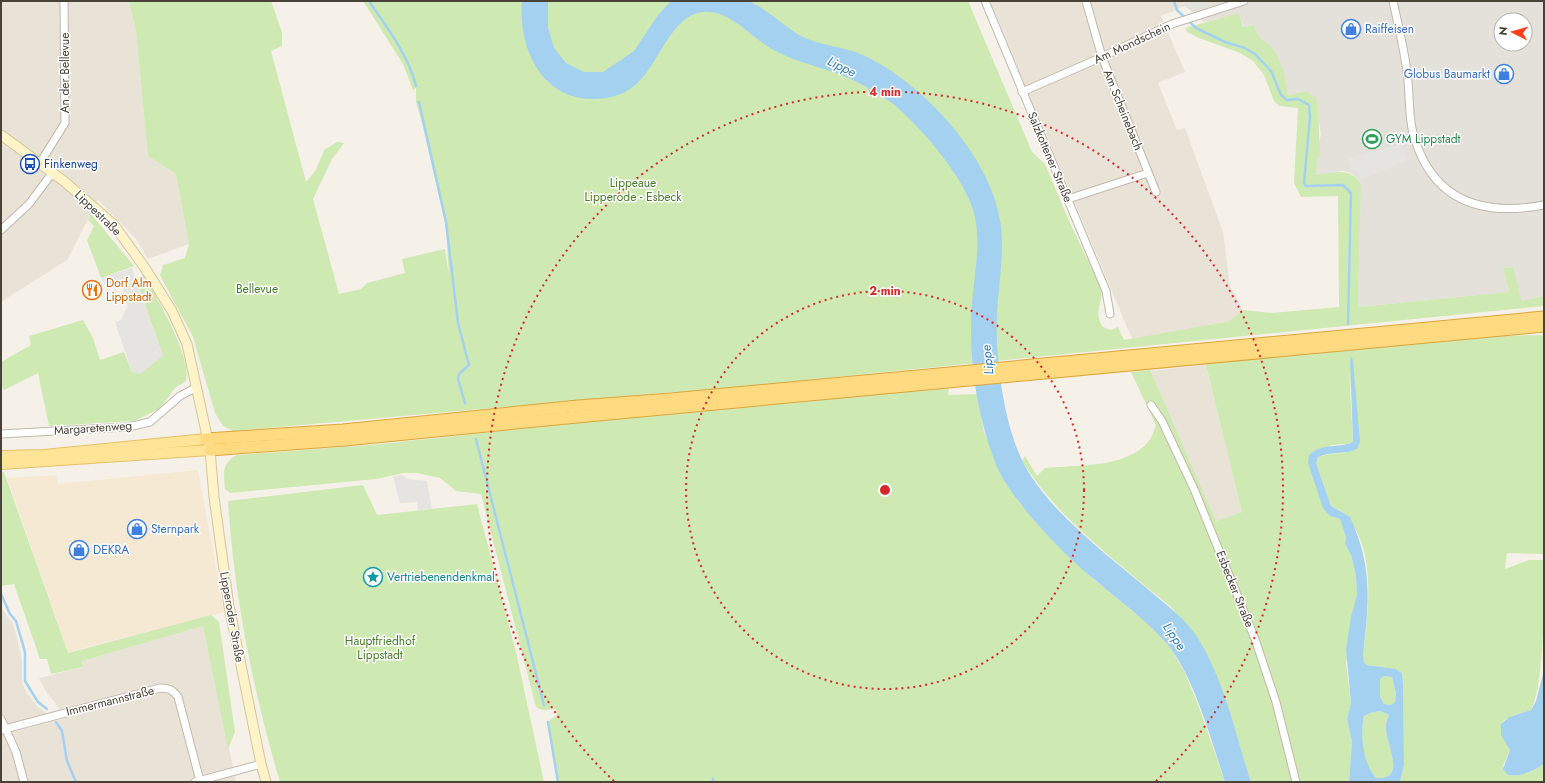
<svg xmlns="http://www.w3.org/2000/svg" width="1545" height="783" viewBox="0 0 1545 783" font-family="Jost,sans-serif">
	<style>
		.residential { fill: #e9e3d7 }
		.commercial { fill: #f6e9d4 }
		.industrial { fill: #e4e0da; fill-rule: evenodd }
		.green { fill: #cfe9b2 }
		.parking { fill: #e6e4e1 }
		.water { fill: #a5d1f1; fill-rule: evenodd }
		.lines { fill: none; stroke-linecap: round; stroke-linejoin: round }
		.stream { stroke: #a5d1f1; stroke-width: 2.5 }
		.minor-casing { stroke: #c0b9ab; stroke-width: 9 }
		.secondary-casing { stroke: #d5c699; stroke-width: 11 }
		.primary-casing { stroke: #e5c266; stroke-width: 12 }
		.trunk-casing { stroke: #dfa538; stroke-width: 13 }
		.minor { stroke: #fff; stroke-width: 7 }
		.secondary { stroke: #fff3c9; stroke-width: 9 }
		.primary { stroke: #ffe498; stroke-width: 10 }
		.trunk { stroke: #ffda81; stroke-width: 11 }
		.ring { fill: none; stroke: #d62828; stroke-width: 2; stroke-dasharray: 2 4 }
		.labels { text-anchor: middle; stroke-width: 3; stroke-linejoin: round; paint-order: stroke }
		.shop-label { font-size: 12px; fill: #366cbe; stroke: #fff; text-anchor: start }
		.street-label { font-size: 12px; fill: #484237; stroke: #fff }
		.leisure-label { font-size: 12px; fill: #27864d; stroke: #fff; text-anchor: start }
		.transit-label { font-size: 12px; fill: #164399; stroke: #fff; text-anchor: start }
		.park-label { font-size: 12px; fill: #467c29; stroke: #fff }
		.food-label { font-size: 12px; fill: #c56008; stroke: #fff; text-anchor: start }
		.culture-label { font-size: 12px; fill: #0d838f; stroke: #fff; text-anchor: start }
		.water-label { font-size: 13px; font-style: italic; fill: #2e7ab6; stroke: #fff }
		.centre { fill: #d62828; stroke: #fff; stroke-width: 2 }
		.ring-label { font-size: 12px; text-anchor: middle; font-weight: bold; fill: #d62828; stroke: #fff; stroke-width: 3; stroke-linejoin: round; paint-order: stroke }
	</style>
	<rect width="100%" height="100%" fill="#f5f1e9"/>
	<g class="residential">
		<path d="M1 1H129L136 31 148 156 176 174 189 244 148 259 137 240 98 200 67 260 1 302Z"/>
		<path d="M990 1H1183L1185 6 1161 16 1185 72 1158 83 1177 130 1185 128 1223 232 1230 286 1243 310 1230 321 1132 339Z"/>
		<path d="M1206 365 1242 512 1216 521 1150 371Z"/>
		<path d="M1 603 4 612 13 624 16 634 22 660V682L26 692 37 706 46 713 60 709 47 693 39 678 83 667 82 661 203 626 236 782H1Z"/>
	</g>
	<path class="commercial" d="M198 470 224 612 68 652 7 478 56 475 58 484Z"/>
	<path class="industrial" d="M1183 1H1544V296L1522 302 1512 267 1503 268 1509 292 1358 307 1361 185 1357 178 1351 173 1343 171 1316 175 1315 162 1321 134 1318 117V104L1306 91 1288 95 1279 59 1273 49 1258 38 1254 25 1244 27 1239 14 1204 22 1185 6ZM1501 20H1525V44H1501Z"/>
	<g class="green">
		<path d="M129 1H271L282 32V46L271 51 306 182 316 170 324 150 337 142 344 143 332 159 313 199 339 294 361 289 367 283 405 273 402 259 445 249 449 276 446 227 423 127 416 102V88L413 90 403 64 363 1H968L1032 152 1045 164 1069 221 1101 288C1104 304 1092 310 1103 327L1111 330 1118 327 1124 340 1230 321 1243 310 1272 313 1339 307 1338 196 1301 197 1294 183 1298 108 1279 106 1274 101 1264 75 1253 61 1240 53 1199 38 1187 32 1185 28 1239 13 1243 27 1254 25C1260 44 1263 37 1273 49 1283 61 1285 81 1288 95L1306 91 1315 97 1318 104 1320 157 1316 162V175C1333 173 1352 166 1361 185L1358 307 1509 292 1503 268 1513 267 1522 301 1544 296V306L727 388 729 407 949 386 948 395 977 394 984 432 1019 502 1045 531 1092 578 1152 627 1170 647 1184 671 1199 707 1225 782H558L548 722 557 715 556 709 542 710 536 707 481 494 456 491 440 478 417 473H403L376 479 230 493 225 489C224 472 221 464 237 455L381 444 676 412 674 392 233 431 223 426 215 413 193 337 160 275 163 265 185 258 189 244 176 174 148 156 136 31Z"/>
		<path d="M91 214 134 266 101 278 87 240 94 226 88 220Z"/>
		<path d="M144 274C156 297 193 358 186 381L175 388 159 409 134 421 49 426 38 373 4 390 2 387 1 388V362L31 345 29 336 83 320 93 338 100 360 124 352 132 372 163 356 136 279Z"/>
		<path d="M1544 335V554L1507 553 1505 569 1529 560H1544C1544 596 1545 682 1531 710L1514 715 1504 720C1496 731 1506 740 1510 750L1503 766 1508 775C1521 777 1533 771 1544 764V782H1400L1404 765 1403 683 1402 673 1396 669 1367 665 1364 662 1363 655C1368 613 1378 547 1344 514 1340 510 1335 509 1331 506L1316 463 1318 457C1330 452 1346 455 1357 449L1349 369 1353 442 1347 444 1332 445 1309 455 1330 516 1340 519 1346 537 1345 544 1351 555 1356 576 1357 595 1346 664 1351 703 1347 719 1352 742 1349 782H1251C1232 723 1218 662 1177 614 1167 601 1150 591 1138 580 1095 544 1052 509 1022 461L1025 456 1037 476 1045 468C1076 465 1127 468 1148 442 1152 438 1154 430 1156 425L1131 372 1150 370 1216 521 1242 512 1206 365 1209 362 1495 336Z"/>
		<path d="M1 472H4L68 653 211 615 219 622 235 732 228 749 203 626 82 661 83 667 51 674 47 659H40L14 584 1 586Z"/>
		<path d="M363 485 377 515 477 504 516 652 544 782H280C253 691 234 596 228 501Z"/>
		<path d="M1384 676 1392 677 1396 694 1395 702 1391 705 1384 704 1380 697V679Z"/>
		<path d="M1380 711 1389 715C1387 720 1385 724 1386 730 1387 747 1407 779 1376 778 1362 763 1360 736 1364 716L1370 713Z"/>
	</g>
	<g class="parking">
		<path d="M1401 144 1407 160 1361 180 1357 171 1351 172 1347 159Z"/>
		<path d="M132 268 163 356 140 374 132 372 115 322 121 320 128 305 121 285 107 289 101 278Z"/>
		<path d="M402 475 408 479 427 481 432 509 418 510 417 502 400 503 393 476Z"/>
	</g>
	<g class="water">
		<path d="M522 1H548V28L554 48 566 63 584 72H603L634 51 658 15 671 1C689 1 707 1 725 1 732 1 740 0 747 1 759 3 787 28 801 36 820 46 843 46 863 55 923 83 993 158 1001 226 1004 254 999 284 997 312 995 356 1003 420 1022 460 1045 509 1109 556 1150 591 1165 604 1181 615 1193 631 1223 673 1235 733 1251 782H1225C1212 742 1194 677 1168 645 1147 620 1119 601 1095 580 1064 555 1009 499 995 462 976 412 968 356 972 303 974 275 981 246 975 218 969 183 925 132 898 108 891 101 880 96 871 90 840 69 803 67 770 48 750 36 728 9 703 12 670 15 658 68 634 86 622 96 607 99 592 99 540 98 518 46 522 1Z"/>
		<path d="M1350 356 1353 360 1360 442 1357 449C1346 455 1330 451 1318 457L1316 463 1331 506 1350 517C1373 567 1369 602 1363 655L1364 662 1367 665 1396 669 1402 673 1403 683 1404 765 1400 782H1349L1352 742 1347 719 1351 703 1346 649 1351 617 1357 595 1356 576 1351 555 1345 544 1346 537 1340 519 1330 516 1323 508 1308 463 1309 455C1323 442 1337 449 1353 442ZM1384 676 1392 677 1396 694 1395 702 1391 705 1384 704 1380 697V679ZM1380 711 1389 715C1387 720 1385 724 1386 730 1387 747 1407 780 1376 778 1363 764 1360 734 1364 716L1370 713Z"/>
		<path d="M1544 670V764C1533 771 1521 777 1508 775L1503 769 1510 750 1501 735V724L1509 717 1531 710 1536 701Z"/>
	</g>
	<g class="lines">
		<g class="stream">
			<path d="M369 1C387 28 408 54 416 86"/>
			<path d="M1174 1 1177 10 1196 28 1225 42 1245 48 1255 54 1271 71 1281 95 1287 100 1298 99 1309 105 1310 117 1304 183 1306 186 1343 185 1351 193 1348 324"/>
			<path d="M419 102 446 222 458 323 469 365 459 374 458 379 465 403"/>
			<path d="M476 439 544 705"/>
			<path d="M1 594 10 614 16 621 25 652V681L38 702 47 709"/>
			<path d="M56 722 62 731 67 761 76 782"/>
			<path d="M548 722 558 782"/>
			<path d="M713 779V782"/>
		</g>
		<defs>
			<g id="minor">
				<path d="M985 1 1106 291 1110 314"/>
				<path d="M1086 1 1102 57 1156 192"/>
				<path d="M1393 1C1398 25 1404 48 1407 72 1410 92 1408 114 1413 133 1431 200 1480 217 1544 205"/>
				<path d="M1022 92 1102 57 1172 24 1244 1"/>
				<path d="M40 163 65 123 64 1"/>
				<path d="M1068 199 1148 173"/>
				<path d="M1 230 29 204 53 172"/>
				<path d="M1151 405 1162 421 1194 489 1255 639 1276 702 1296 782"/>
				<path d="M1 434 128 427 150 422 180 396 197 387"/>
				<path d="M1 719 16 752 24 782"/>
				<path d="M1 730 160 688C169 688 173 690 178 697L200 781"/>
				<path d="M195 782 261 764"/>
			</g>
			<path id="secondary" d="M1 135 65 182 114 225 145 268 172 311 187 344 210 450 214 497 229 606 261 764 266 782"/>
			<g id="primary">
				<path d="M1 456 44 455 206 439"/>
				<path d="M1 464 210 450"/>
			</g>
			<g id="trunk">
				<path d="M206 439 343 430 578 406 671 399 1544 317"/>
				<path d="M210 450 345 440 577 417 1544 326"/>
			</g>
		</defs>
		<use href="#minor" class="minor-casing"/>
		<use href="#secondary" class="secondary-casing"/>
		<use href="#primary" class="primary-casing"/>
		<use href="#trunk" class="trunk-casing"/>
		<use href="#minor" class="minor"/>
		<use href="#secondary" class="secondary"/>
		<use href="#primary" class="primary"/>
		<use href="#trunk" class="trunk"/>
	</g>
	<g class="ring">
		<circle cx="885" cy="490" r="199"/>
		<path d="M614 781A398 398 0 1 1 1156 781"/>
	</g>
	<defs>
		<symbol id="shop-ring" viewBox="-11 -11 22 22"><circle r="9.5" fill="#fff" stroke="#3f7fe0" stroke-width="1.5"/><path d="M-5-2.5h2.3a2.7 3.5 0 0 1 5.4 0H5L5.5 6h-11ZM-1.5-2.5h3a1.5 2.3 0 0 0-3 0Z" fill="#3f7fe0"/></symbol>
		<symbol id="stadium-ring" viewBox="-11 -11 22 22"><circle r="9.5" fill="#fff" stroke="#2e9e5b" stroke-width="1.5"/><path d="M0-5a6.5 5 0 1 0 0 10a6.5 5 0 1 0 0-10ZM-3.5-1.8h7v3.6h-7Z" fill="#2e9e5b"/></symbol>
		<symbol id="bus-ring" viewBox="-11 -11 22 22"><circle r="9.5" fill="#fff" stroke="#1a4fb4" stroke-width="1.5"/><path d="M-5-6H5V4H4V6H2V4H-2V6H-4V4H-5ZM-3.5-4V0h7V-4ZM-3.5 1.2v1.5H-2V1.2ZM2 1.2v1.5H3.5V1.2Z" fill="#1a4fb4"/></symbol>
		<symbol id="restaurant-ring" viewBox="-11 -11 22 22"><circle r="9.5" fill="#fff" stroke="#e8710a" stroke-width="1.5"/><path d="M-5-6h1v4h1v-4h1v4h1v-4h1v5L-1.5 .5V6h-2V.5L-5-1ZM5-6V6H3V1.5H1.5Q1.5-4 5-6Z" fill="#e8710a"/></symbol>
		<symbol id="sight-ring" viewBox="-11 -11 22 22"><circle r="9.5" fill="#fff" stroke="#0f9aa8" stroke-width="1.5"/><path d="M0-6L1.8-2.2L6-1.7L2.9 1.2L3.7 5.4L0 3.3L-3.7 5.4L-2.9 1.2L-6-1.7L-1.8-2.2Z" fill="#0f9aa8"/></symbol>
	</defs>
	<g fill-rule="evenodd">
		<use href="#shop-ring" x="1340" y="18" width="22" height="22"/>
		<use href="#shop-ring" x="1493" y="63" width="22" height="22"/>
		<use href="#stadium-ring" x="1361" y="128" width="22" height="22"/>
		<use href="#bus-ring" x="19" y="153" width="22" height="22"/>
		<use href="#restaurant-ring" x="81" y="279" width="22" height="22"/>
		<use href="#shop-ring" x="126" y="518" width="22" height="22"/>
		<use href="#shop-ring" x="68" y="539" width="22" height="22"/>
		<use href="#sight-ring" x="362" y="566" width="22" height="22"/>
	</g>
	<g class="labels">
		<g class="shop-label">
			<text x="1365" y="33">Raiffeisen</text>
			<text x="1490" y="78" text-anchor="end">Globus Baumarkt</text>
			<text x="151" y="533">Sternpark</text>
			<text x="93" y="554">DEKRA</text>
		</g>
		<g class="street-label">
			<text transform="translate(1132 43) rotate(-25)" y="4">Am Mondschein</text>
			<text transform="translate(65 73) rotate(-90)" y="4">An der Bellevue</text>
			<text transform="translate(1123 110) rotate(68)" y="4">Am Scheinebach</text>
			<text transform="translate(1050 157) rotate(67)" y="4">Salzkottener Straße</text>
			<text transform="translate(98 213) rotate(44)" y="4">Lippestraße</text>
			<text transform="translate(93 428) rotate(-4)" y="4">Margaretenweg</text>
			<text transform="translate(1235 589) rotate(68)" y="4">Esbecker Straße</text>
			<text transform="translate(232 617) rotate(80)" y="4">Lipperoder Straße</text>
			<text transform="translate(110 701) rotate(-14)" y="4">Immermannstraße</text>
		</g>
		<g class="leisure-label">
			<text x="1386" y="143">GYM Lippstadt</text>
		</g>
		<g class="transit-label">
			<text x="44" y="168">Finkenweg</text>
		</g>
		<g class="park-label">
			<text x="633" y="187">Lippeaue<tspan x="633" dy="14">Lipperode - Esbeck</tspan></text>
			<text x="257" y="293">Bellevue</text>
			<text x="380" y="645">Hauptfriedhof<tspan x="380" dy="14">Lippstadt</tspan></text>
		</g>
		<g class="food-label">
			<text x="106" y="287">Dorf Alm<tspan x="106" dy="14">Lippstadt</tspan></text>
		</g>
		<g class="culture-label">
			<text x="387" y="581">Vertriebenendenkmal</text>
		</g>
		<g class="water-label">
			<text transform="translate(842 66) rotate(26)" y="5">Lippe</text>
			<text transform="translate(987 360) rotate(-96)" y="5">Lippe</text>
			<text transform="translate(1175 636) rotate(56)" y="5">Lippe</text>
		</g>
	</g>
	<circle cx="885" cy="490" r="6" class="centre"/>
	<g class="ring-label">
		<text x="885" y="96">4 min</text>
		<text x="885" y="295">2 min</text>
	</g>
	<rect width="1545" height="783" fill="none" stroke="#484237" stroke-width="4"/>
	<g transform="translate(1513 32) rotate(276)"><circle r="19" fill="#ffffff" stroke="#b6b3af"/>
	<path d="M0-3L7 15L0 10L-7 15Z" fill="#fc4019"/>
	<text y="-6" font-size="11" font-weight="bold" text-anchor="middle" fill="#484237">N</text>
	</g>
</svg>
